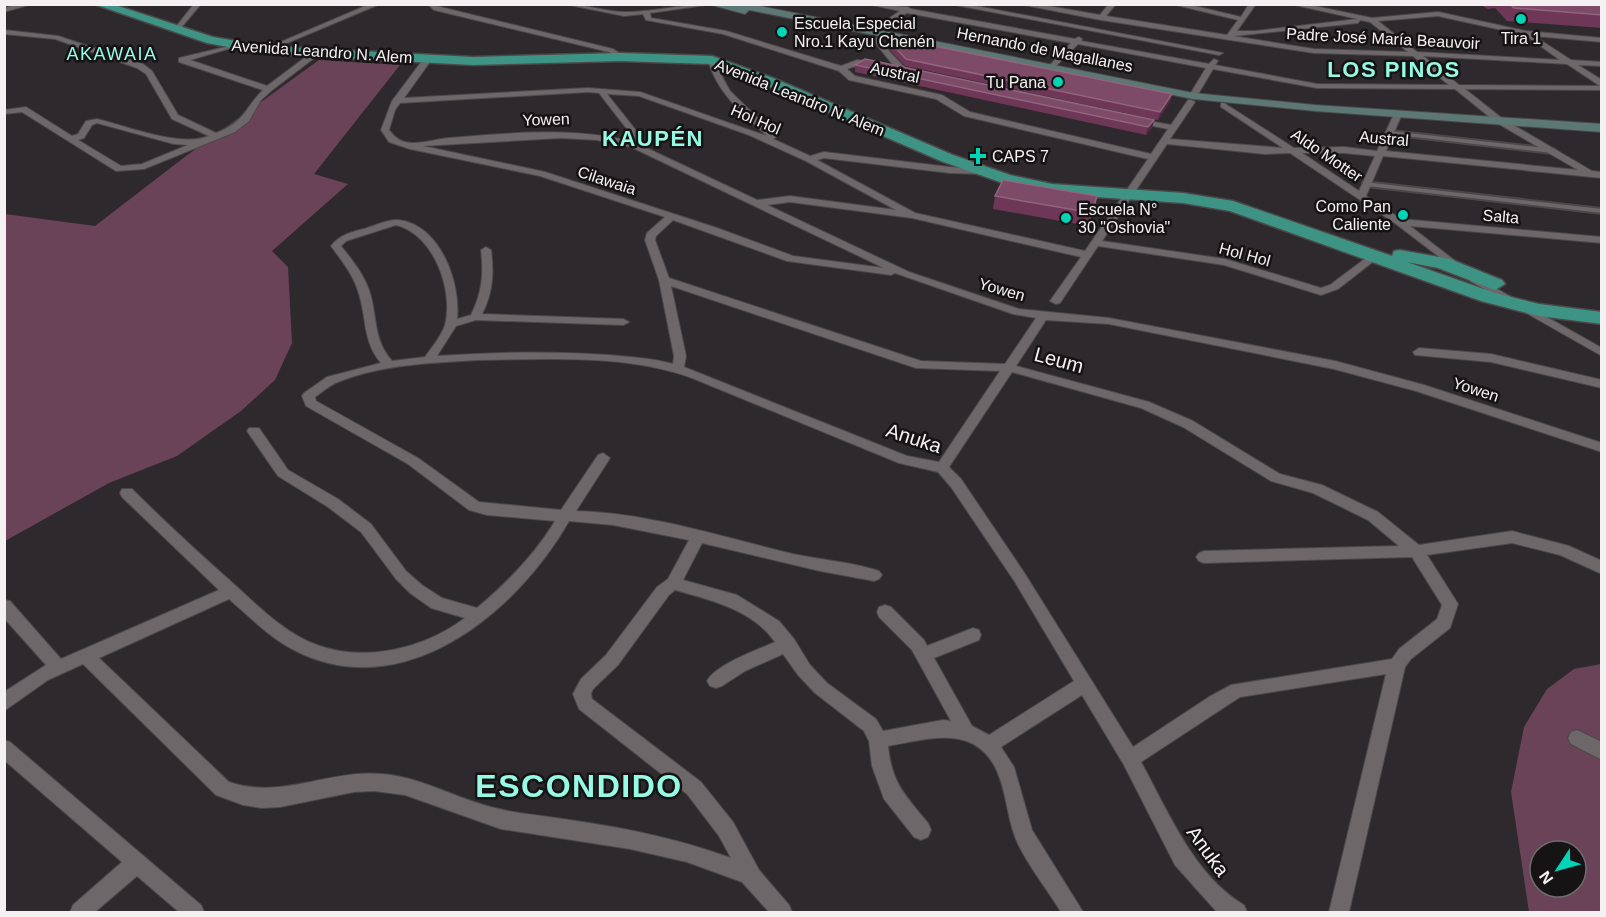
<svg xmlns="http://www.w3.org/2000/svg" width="1606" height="917" viewBox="0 0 1606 917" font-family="Arial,sans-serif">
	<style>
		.green { fill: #6b4358; fill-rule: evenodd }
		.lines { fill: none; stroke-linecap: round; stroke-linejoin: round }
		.pedestrian-casing { stroke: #4c484a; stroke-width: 4 }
		.minor-casing { stroke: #4c484a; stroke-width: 2 }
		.secondary-casing { stroke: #4c484a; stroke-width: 2 }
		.trunk-casing { stroke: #4c484a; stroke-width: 3 }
		.pedestrian { fill: #6d676a; fill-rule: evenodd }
		.minor { fill: #6d676a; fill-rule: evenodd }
		.secondary { fill: #5b7874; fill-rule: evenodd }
		.trunk { fill: #3e9484; fill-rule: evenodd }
		.wall { fill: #6e3757 }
		.shaded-wall { fill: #4e293f }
		.building { fill: #7d4b68; stroke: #90657d; stroke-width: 1.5 }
		.poi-dot { fill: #00d5b7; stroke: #151314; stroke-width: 2 }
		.labels { text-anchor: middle; stroke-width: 5; stroke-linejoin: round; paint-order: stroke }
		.far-poi-label { font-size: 16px; fill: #f5f1f3; stroke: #151314; text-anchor: start }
		.far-street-label { font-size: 16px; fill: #f5f1f3; stroke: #151314 }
		.far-quarter-label { font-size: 18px; letter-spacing: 1.5px; fill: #96fae4; stroke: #151314 }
		.street-label { font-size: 20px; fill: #f5f1f3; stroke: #151314 }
		.far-district-label { font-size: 22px; font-weight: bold; letter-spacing: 1.5px; fill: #96fae4; stroke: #151314 }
		.near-district-label { font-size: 32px; font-weight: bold; letter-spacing: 1.5px; fill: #96fae4; stroke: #151314 }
	</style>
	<rect width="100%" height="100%" fill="#2e292c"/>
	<g class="green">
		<path d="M319 60 400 65 314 174 348 184 272 251 288 267 292 343 275 380 241 411 177 456 109 483 5 541V214L95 226 186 156Z"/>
		<path d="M1601 664V912H1529L1511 792 1524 727 1547 689 1574 669ZM1540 851H1576V887H1540Z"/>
	</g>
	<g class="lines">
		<defs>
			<g id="pedestrian">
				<path d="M1390 131 1553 149 1556 151 1553 153 1388 134 1387 133Z"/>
				<path d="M1364 182 1602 209V213L1367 186 1363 184Z"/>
			</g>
			<g id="minor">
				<path d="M19 4H32L4 12V8Z"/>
				<path d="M194 4H201L179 30H175V28Z"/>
				<path d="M370 4H380L268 51 262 50Z"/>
				<path d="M428 4 613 49 625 57 621 59 609 52 434 10Z"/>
				<path d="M565 4C585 4 605 12 625 12 654 12 683 4 713 4L650 13 651 18 726 31 841 66 857 60 879 62 880 64C871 69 861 63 847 69L855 76 942 95 970 112 1151 154 1168 129 1133 122V118L1171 125 1188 100H1191L1195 102 1170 139 1283 148 1221 107V103H1224L1294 148 1344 147 1377 151 1394 114 1398 112 1402 114 1386 151 1578 170 1497 123 1455 89 1317 88 1213 69 1197 96 1193 98 1189 96 1206 68 1078 44 1052 70 1048 68 1049 66 1071 43 907 13 872 34 870 31 900 11 868 4 908 7 911 9 1075 39 1079 37 1082 39 1081 41 1209 64 1214 59 1218 61 1215 65 1317 84 1449 85 1413 56 1314 53 1101 20 1019 4H1037L1100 15 1109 4H1116L1106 16 1227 35 1238 20 1172 4H1186L1241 17 1249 4H1256L1237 31H1256L1358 19 1290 4H1305L1372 18 1438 12 1526 31 1602 38V42L1534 36 1571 60 1602 62V66L1578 65 1602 80V90L1465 89 1503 119 1592 171 1602 172V178L1383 156 1366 196 1401 219 1602 237V243L1410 226 1463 267V271L1459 272 1396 224 1290 153 1265 154 1167 144 1102 241 1225 259 1321 288 1330 285 1370 255 1374 254 1379 257 1338 289 1321 295 1224 265 1098 246 1060 303 1056 304 1050 301 1081 257 912 218 790 202 767 205 909 272 1019 309 1109 318 1335 361 1424 385 1602 443V452L1416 391 1334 369 1109 324 1046 320 1016 366 1149 402 1193 421 1280 474 1322 485 1378 512 1419 545 1512 531 1569 546 1602 561V574L1560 555 1512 543 1427 555 1458 604 1450 628 1411 659 1405 667 1349 912H1329L1386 674 1240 697 1141 762C1168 811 1194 876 1244 905L1247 912 1216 911 1175 865 1124 765 1082 695 1001 747 1014 767 1032 830 1083 912H1061C1048 890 1022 858 1014 834 1007 814 1006 791 997 771 975 723 928 739 888 746 892 784 905 795 928 823L931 830 928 837 921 840 914 837 884 799 872 766 869 741 864 731 815 693 798 675 783 654 745 671 722 686 716 688 710 686 707 681C716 664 758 650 775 642 753 610 711 600 675 590L669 595 618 665 593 689 591 694 592 699 701 782 733 822 759 870 789 905 792 912H769L742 882 687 862 630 849 501 829 405 795 374 791 354 792 280 807 262 808 243 805 216 795 83 664 48 680 4 711V692L46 665 4 618V600L10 601 61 659 219 590 122 497 120 493 122 489H132C166 523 201 555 236 586 260 608 286 634 317 645 366 663 425 648 465 618L431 608 410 593 396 579 361 532 328 507 278 476 247 431 249 428H259L288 470 338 499 371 524 406 571 422 585 442 598 477 608C507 583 535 554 555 521L487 515 469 510 408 464 306 406 302 396 304 393 327 377 381 363C362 341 367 316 358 291 353 274 341 260 331 246 340 234 353 232 367 228 376 225 389 219 398 220 440 224 461 283 457 319L471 315C482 293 484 274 481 250L486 247 491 250C494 273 493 293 482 314L623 319 629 322 623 325 476 320 456 326 437 356C494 352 551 351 609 355 630 357 652 358 673 364L674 356 659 280 645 240 647 233 665 217 540 176 410 149 389 142 381 130 392 101 425 57 432 59 404 98 588 88 640 92 767 136C743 114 717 93 708 60L715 58 719 71 730 91 775 135 776 137 773 139 810 156 824 152 950 167 985 169 986 171 982 174 950 173 824 158 817 160 915 213 1085 251 1148 159 964 116 936 99 849 80 839 71 723 34 646 20 643 14 624 16ZM1438 16 1525 35 1560 60 1417 52 1378 21ZM1360 20 1370 22 1408 52 1314 49 1233 36 1358 23ZM1423 56 1567 64 1600 86 1459 85ZM588 92 599 93 630 133V141C571 127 509 133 449 138 437 139 424 143 412 143 402 143 395 138 389 130L395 110 400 103ZM607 94 639 96 749 135 806 161 896 210 790 196 757 200 638 144V133ZM561 138 597 140 631 147 884 268 793 256 717 228 545 172 423 146ZM1302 153H1344L1375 156 1359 191ZM673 220 787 261 891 275 895 273 1013 314 1036 318 1005 364 921 361 669 278 655 240 656 236ZM396 225C434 234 454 291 445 325 441 337 432 347 425 357L392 361C372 338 378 316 369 290 363 273 352 260 341 246L346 241ZM671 286 916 368 1000 371 939 462 907 456 684 367 686 356ZM478 360C546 359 628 354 692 378L899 463 938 472 951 487 1015 582 1074 681 989 735 972 726 934 658 979 640 981 635 979 630 973 628 927 646 924 640 891 607 885 605 879 607 877 612 879 617 912 650 951 721 943 720 883 731 876 719 827 683 810 665 794 639 779 621 737 595 683 580 702 543 820 571 874 581 879 579 882 575 879 571C853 562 821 560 793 554 722 537 650 513 576 511L610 458 603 453 598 455 561 510 479 502 418 458 316 401 315 397C322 392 330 385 338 382 382 364 432 363 478 360ZM1012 372 1141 408 1183 427 1271 481 1313 493 1368 520 1399 546 1204 551 1199 553 1196 557 1199 561 1204 563 1412 557 1442 605 1437 619 1399 649 1392 659 1231 685 1209 697 1133 747 1025 574 961 479 949 467ZM569 521 613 525 689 540 668 579 657 587 606 655 581 679 573 694 579 709 687 794 719 836 731 858C676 838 621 827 563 819 540 815 517 814 495 808 456 799 422 777 382 774 329 769 281 800 229 782L99 658 229 599C250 617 270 638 294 650 404 707 517 612 569 521Z"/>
				<path d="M950 4H966L1223 53 1219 55Z"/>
				<path d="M4 30 58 36 143 64 152 71 178 115 216 133C246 121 243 110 263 90L179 62V58L238 44V46L190 60 267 86 315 50 322 52 271 91 261 100 249 121 235 132 144 169 116 171 22 112 4 114V110L26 107 72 136 78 134 86 121 97 119C127 126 180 148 209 136L172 119 146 74 137 68 55 39 4 34ZM97 123 174 144 188 145 142 164 121 166 78 140 84 138 92 125Z"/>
				<path d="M873 38H877L904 67V71H898L873 40Z"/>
				<path d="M1474 276 1602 348V356L1470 281V277Z"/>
				<path d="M1419 348 1491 354 1602 380V388L1491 362 1415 355 1413 352Z"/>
				<path d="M1577 730 1602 742V760L1571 744 1568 738 1571 732Z"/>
				<path d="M4 740 10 742 201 905 204 912H179L137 876 95 912H70L73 905 122 862 4 760Z"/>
			</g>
			<path id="secondary" d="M708 4H750L1193 93 1315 105 1602 124V132L1315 111 1193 99 749 10 745 14Z"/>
			<path id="trunk" d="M94 4H112L213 37 266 46 473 57 621 53 712 56 773 78 953 155 1010 175 1052 184 1183 193 1233 201 1392 256 1394 251 1400 250 1450 259 1502 280 1505 284 1495 290 1438 268 1407 262 1495 293 1539 304 1602 312V324L1539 316 1481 301 1230 211 1183 203 1052 194 1000 182 941 161 763 84 710 64 621 61 473 65 266 54 207 43Z"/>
		</defs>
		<use href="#pedestrian" class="pedestrian-casing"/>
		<use href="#minor" class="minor-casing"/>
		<use href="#secondary" class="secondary-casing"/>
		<use href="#trunk" class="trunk-casing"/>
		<use href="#pedestrian" class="pedestrian"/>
		<use href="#minor" class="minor"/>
		<use href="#secondary" class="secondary"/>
		<use href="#trunk" class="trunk"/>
	</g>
	<g class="wall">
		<path d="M1479 4H1602V28L1507 21 1495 8 1488 9Z"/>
		<path d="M890 42 1170 102 1158 120 905 66 889 49Z"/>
		<path d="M855 65 1154 120 1152 128 1146 135 855 72Z"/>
		<path d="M995 196 1094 209 1089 226 993 209Z"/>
	</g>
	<g class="shaded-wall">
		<path d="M1172 94 1170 102 1158 120 1160 112Z"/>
		<path d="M1154 120 1152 128 1146 135 1148 127Z"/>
	</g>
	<g class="building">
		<path d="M1510 4H1602V15L1514 8Z"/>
		<path d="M895 38 1172 94 1160 112 906 59 890 42Z"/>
		<path d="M865 59 1154 120 1148 127 855 65Z"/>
		<path d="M1003 180 1097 196 1092 213 995 196Z"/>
	</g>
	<g class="poi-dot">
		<circle cx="1521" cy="19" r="6"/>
		<circle cx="782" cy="32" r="6"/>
		<circle cx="1058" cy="82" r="6"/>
		<path d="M975 147h6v6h6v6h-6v6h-6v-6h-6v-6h6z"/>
		<circle cx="1403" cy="215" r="6"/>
		<circle cx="1066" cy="218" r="6"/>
	</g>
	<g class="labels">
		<g class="far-poi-label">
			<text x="794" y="29">Escuela Especial<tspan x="794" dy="18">Nro.1 Kayu Chenén</tspan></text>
			<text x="1521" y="44" text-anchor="middle">Tira 1</text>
			<text x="1046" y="88" text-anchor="end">Tu Pana</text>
			<text x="992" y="162">CAPS 7</text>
			<text x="1391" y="212" text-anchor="end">Como Pan<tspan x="1391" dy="18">Caliente</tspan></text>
			<text x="1078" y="215">Escuela N°<tspan x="1078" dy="18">30 "Oshovia"</tspan></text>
		</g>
		<g class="far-street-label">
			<text transform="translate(1383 38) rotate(3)" y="6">Padre José María Beauvoir</text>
			<text transform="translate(1045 49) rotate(11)" y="6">Hernando de Magallanes</text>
			<text transform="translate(322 51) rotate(4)" y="6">Avenida Leandro N. Alem</text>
			<text transform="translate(895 72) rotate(12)" y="6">Austral</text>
			<text transform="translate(800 97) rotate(22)" y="6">Avenida Leandro N. Alem</text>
			<text transform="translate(546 119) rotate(-2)" y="6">Yowen</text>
			<text transform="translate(756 119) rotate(23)" y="6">Hol Hol</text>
			<text transform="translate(1384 138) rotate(5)" y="6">Austral</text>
			<text transform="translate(1327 155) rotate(34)" y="6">Aldo Motter</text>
			<text transform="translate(607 180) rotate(18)" y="6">Cilawaia</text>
			<text transform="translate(1501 216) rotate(5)" y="6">Salta</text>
			<text transform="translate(1245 254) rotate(15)" y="6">Hol Hol</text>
			<text transform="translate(1002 289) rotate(16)" y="6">Yowen</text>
			<text transform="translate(1476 389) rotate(18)" y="6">Yowen</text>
		</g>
		<g class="far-quarter-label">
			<text x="112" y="60">AKAWAIA</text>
		</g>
		<g class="street-label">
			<text transform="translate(1059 360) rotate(15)" y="7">Leum</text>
			<text transform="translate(914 438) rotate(18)" y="7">Anuka</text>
			<text transform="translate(1208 851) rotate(54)" y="7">Anuka</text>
		</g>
		<g class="far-district-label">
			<text x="1394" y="77">LOS PINOS</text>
			<text x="653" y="146">KAUPÉN</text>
		</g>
		<g class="near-district-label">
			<text x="579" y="797">ESCONDIDO</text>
		</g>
	</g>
	<rect width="1606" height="917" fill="none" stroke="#f5f1f3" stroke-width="12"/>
	<g transform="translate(1558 869) rotate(234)"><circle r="28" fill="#151314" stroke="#6f6c6d" stroke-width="1.5"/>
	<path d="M0-4.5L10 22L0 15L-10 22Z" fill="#00d5b7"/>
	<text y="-9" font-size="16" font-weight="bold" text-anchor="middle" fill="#f5f1f3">N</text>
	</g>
</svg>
